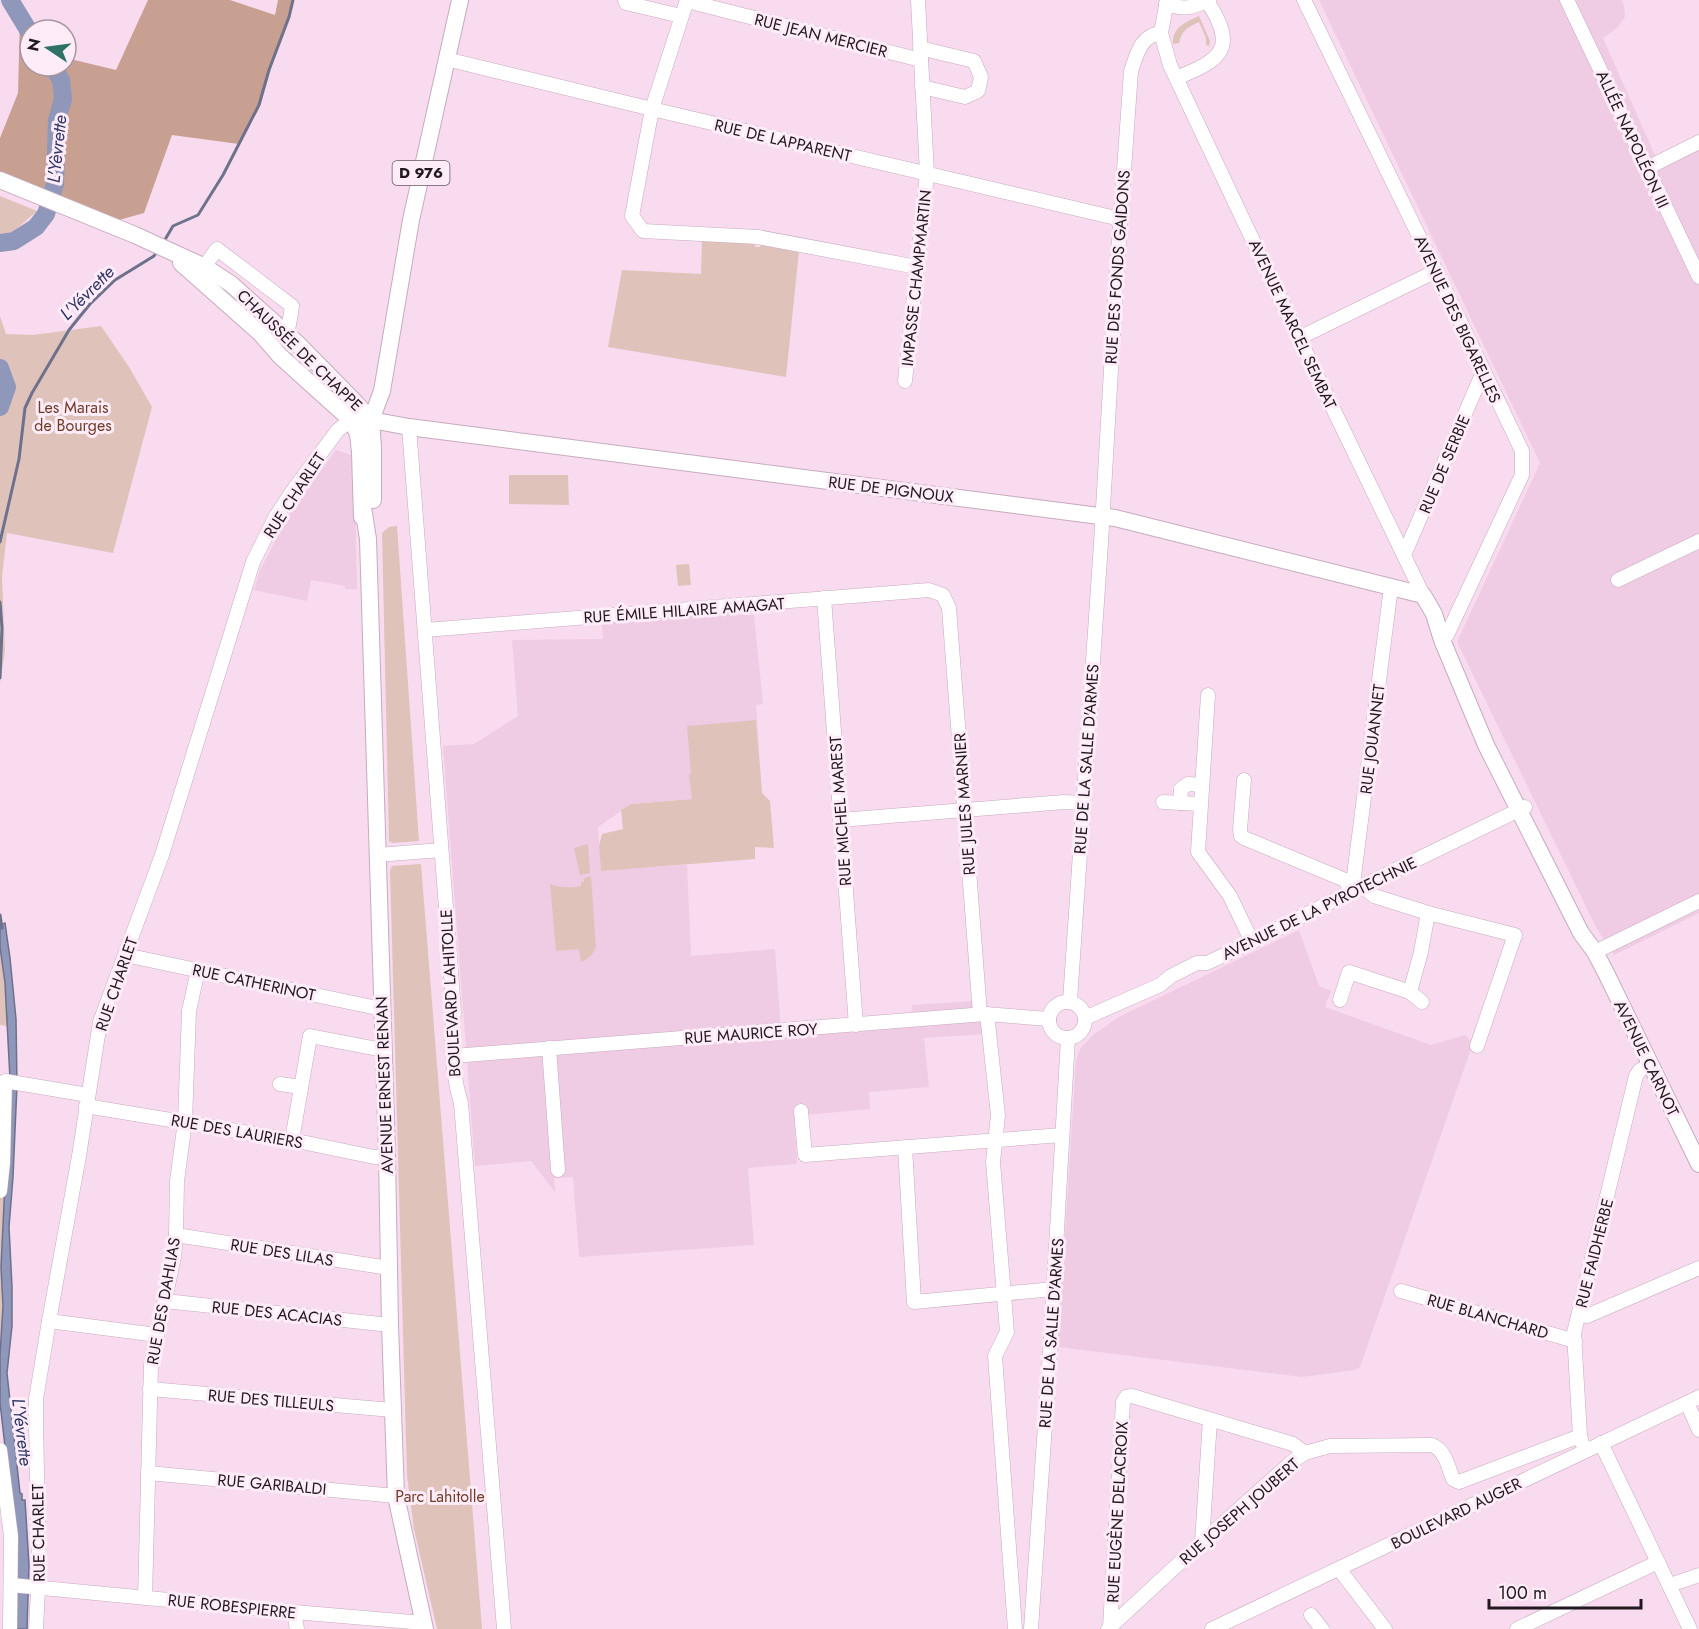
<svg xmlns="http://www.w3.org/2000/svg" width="1699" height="1629" viewBox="0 0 1699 1629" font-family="Jost,sans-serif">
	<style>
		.built { fill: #efcce4 }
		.green { fill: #dfc3ba }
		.forest { fill: #c8a091 }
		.water { fill: #8f97ba; stroke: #6e718c; stroke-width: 1.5 }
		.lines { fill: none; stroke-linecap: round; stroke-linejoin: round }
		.stream { stroke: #6e718c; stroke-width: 3 }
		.river { stroke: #8f97ba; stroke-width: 18 }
		.minor-casing { stroke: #c7abbe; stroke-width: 15 }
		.major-casing { stroke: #c7abbe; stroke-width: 18 }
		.minor { stroke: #fff; stroke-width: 14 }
		.major { stroke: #fff; stroke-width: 16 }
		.labels { text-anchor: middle; stroke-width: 6; stroke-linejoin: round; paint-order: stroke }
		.shield { fill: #feecf8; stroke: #645860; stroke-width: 1.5 }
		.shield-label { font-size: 15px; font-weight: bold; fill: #22181f }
		.street-label { font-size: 16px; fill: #22181f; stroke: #feecf8 }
		.park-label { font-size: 16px; fill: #713b27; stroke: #feecf8 }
		.water-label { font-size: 18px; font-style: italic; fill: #303867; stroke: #feecf8 }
	</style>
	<rect width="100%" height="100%" fill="#f8dbee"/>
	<g class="built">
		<path d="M1319 0H1621L1624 5 1625 17 1617 28 1603 38 1658 162 1699 142V913L1614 955 1597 929 1457 642 1540 463Z"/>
		<path d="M336 450 354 456 357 589H345V586L311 580 307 601 254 590 260 570 290 513Z"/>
		<path d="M718 613 754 615 763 704 756 705 762 793 631 804 598 827 601 870 687 865 691 956 775 949 781 1031 911 1020 912 1005 986 1000V1034L924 1038 929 1087 869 1092 870 1109 794 1116 797 1164 748 1168 754 1245 579 1257 573 1177 554 1178 555 1192 531 1161 475 1166 443 746 474 744 518 716 512 640 603 639 602 623Z"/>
		<path d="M1299 930 1319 986 1331 991 1325 1007 1431 1045 1465 1035 1473 1043 1360 1367 1355 1370 1302 1377 1058 1347 1076 1060 1080 1049 1093 1035 1119 1017Z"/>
	</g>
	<g class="green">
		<path d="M1199 16 1210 41 1209 46 1206 45V38L1199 22C1187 28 1182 30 1179 43L1173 44C1172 27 1186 22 1199 16Z"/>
		<path d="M0 196 37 211 14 231 0 238Z"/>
		<path d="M702 240 752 242 756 247H759L763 244 799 251 786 377 608 347 622 270 701 274Z"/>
		<path d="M0 316 6 334 33 335 101 326 129 367 152 407 113 553 7 533 2 577 5 651 0 683Z"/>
		<path d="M509 475H568L569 505 509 504Z"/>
		<path d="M397 526 419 841 393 843 389 841 382 533 389 527Z"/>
		<path d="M689 564 691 585 678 586 676 565Z"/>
		<path d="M756 720 762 793 770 801 774 848 755 847V859L601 871 599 846 602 834 623 829 621 810 631 804 692 799 689 775 691 774 687 726Z"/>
		<path d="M588 844 590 873 580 875 574 848Z"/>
		<path d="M421 864 482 1629H437L414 1529 407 1476 390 870 392 866Z"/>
		<path d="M591 876 596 947C594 954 588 959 581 962L579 949 556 951 550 884C561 888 570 888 581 886V882H584V878Z"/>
		<path d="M0 915C5 950 16 990 7 1026L0 1025Z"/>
		<path d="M0 1130H12L5 1257 9 1290 0 1359Z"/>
	</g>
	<path class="forest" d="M148 0H230L275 15 278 0H293L289 17 269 70 259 105 239 144 172 135 144 213 119 220 0 172V138L18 93 20 15 34 30H30V66H66V58L116 70Z"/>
	<path class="water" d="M5 923 10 958 16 1019 17 1085 13 1177 9 1227 12 1287V1326L7 1373 20 1493 22 1494V1500H25L29 1565 27 1629H16L11 1499 0 1403V1355L3 1306 1 1267 10 1079 5 983 0 947V925Z"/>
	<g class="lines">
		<g class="stream">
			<path d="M163 243 173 226 198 215 223 175 259 105 269 70 289 17 293 0"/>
			<path d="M0 542 19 459 25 408 32 393 69 330 90 304 115 280 154 256 157 251"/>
			<path d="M0 602 2 628 0 678"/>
			<path d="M0 915 2 928"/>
		</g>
		<g class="river">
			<path d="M10 0 30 33"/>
			<path d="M0 243 14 241 36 227 46 214 55 184 57 120 63 99 61 80 52 66"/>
			<path d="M0 368 7 387 0 407"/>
		</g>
		<defs>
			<g id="minor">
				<path d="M625 0 626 3 681 16"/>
				<path d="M687 0 652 109 632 216 643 231 758 237 917 267"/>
				<path d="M1167 0 1161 33 1170 65 1299 338 1423 595"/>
				<path d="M1304 0 1436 271 1522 451V475L1447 635 1442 640"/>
				<path d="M1567 0 1699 277"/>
				<path d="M687 1 921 60"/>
				<path d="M1166 4C1185 10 1191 8 1209 0"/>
				<path d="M920 48 974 61 981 77 978 91 965 97 922 87"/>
				<path d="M446 59 652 109 1120 219"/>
				<path d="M1176 78C1222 60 1238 48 1207 1"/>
				<path d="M1647 168 1699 142"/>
				<path d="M198 275 217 249 292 306 289 325 283 331"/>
				<path d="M1299 338 1436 271"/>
				<path d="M905 381 927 174 918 0"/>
				<path d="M409 427 454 1012C450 1043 452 1073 461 1103L504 1629"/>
				<path d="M1404 555 1483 372"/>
				<path d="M1618 580 1699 541"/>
				<path d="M824 598 856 1025"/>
				<path d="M425 630 929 590 943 595 949 608 980 1014"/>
				<path d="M1208 695 1198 852 1230 896 1252 942"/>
				<path d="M1244 780 1240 830 1241 836 1244 838 1345 880 1352 891"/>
				<path d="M1163 802 1200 804"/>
				<path d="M1180 803 1181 789 1188 784 1202 785"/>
				<path d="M840 820 1064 802 1083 803"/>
				<path d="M377 855 441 850"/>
				<path d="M1363 886 1374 896 1428 913 1515 935 1477 1046"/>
				<path d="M1352 891 1391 587"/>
				<path d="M1595 952 1699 901"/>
				<path d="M125 955 382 1009"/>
				<path d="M1340 1000 1349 972 1410 992"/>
				<path d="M1070 1001 1101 543 1116 283 1131 71C1137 54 1141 35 1161 33"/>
				<path d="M1422 1002 1410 992 1421 952 1428 913"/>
				<circle cx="1067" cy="1020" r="18"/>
				<path d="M987 1014 998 1115 993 1162 1007 1332 995 1356 1015 1629"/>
				<path d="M1085 1018 1160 985 1171 976 1197 963H1207L1252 942 1352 891 1525 807"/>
				<path d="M549 1048 558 1170"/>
				<path d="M453 1056 985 1014 1049 1019"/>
				<path d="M280 1084 301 1087"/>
				<path d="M86 1106 292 1140 374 1157 387 1156"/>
				<path d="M801 1111 805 1155 1062 1135"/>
				<path d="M292 1140 310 1036 383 1050"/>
				<path d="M905 1147 914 1302 1054 1289"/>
				<path d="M0 1191 3 1163 5 1081 88 1095"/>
				<path d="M176 1235 389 1268"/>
				<path d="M1401 1291 1575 1341"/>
				<path d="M165 1301 390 1325"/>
				<path d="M1579 1314 1587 1316 1699 1268"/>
				<path d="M49 1321 157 1335"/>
				<path d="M150 1389 392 1410"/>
				<path d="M1687 1403 1699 1430"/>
				<path d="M1582 1443 1580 1436 1574 1333 1636 1076 1640 1070 1651 1065"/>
				<path d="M1601 1443 1690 1629"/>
				<path d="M0 1450 11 1536 10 1629"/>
				<path d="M148 1473 396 1496"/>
				<path d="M1202 1542 1210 1420"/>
				<path d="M1339 1569 1385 1629"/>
				<path d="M11 1585 294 1612 424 1623"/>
				<path d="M1670 1585 1699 1575"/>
				<path d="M145 1598 151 1365 174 1257 176 1235 177 1181 185 1121 189 1011 198 970"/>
				<path d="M294 1612 297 1629"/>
				<path d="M1311 1615 1322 1629"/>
				<path d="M1110 1628 1123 1402 1126 1397 1132 1396 1293 1444 1305 1453"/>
				<path d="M36 1629 39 1570 36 1423V1399L49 1321 79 1156 100 1022 162 855 253 562 276 516 294 489 338 430 351 420"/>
				<path d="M1031 1629 1050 1352 1068 1038"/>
				<path d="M1108 1629 1202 1542 1294 1460 1305 1453 1330 1446 1432 1445C1445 1450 1448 1466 1453 1479L1459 1482 1580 1436"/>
				<path d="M1212 1629 1699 1397"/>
				<path d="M1517 1629 1658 1562"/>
			</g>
			<g id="major">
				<path d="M0 180 135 235 205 267 231 284 299 345 354 401 371 420"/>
				<path d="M181 263 260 333 280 356 351 420 358 434 360 452 362 517"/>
				<path d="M351 420H371L409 427 1115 518 1423 595 1434 614 1442 640 1486 745 1581 933 1595 952 1606 973 1699 1164"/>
				<path d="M371 420 373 447V500"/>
				<path d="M358 434 371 420 382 391 411 220 460 0"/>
				<path d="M363 507 368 539 387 1156 390 1325 396 1496 425 1629"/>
			</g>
		</defs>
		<use href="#minor" class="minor-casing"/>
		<use href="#major" class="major-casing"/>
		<use href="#minor" class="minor"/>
		<use href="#major" class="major"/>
	</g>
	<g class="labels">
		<rect class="shield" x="392.5" y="161" width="57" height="24" rx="4.5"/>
		<g class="shield-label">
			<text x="421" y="178">D 976</text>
		</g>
		<g class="street-label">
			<text transform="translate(821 35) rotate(14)" y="6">RUE JEAN MERCIER</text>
			<text transform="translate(1633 139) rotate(65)" y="6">ALLÉE NAPOLÉON III</text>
			<text transform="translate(783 140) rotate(13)" y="6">RUE DE LAPPARENT</text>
			<text transform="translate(1117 267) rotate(-86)" y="6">RUE DES FONDS GAIDONS</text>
			<text transform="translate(916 278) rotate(-84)" y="6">IMPASSE CHAMPMARTIN</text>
			<text transform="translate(1458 319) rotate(65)" y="6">AVENUE DES BIGARELLES</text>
			<text transform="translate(1293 324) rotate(65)" y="6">AVENUE MARCEL SEMBAT</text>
			<text transform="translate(300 350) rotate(44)" y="6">CHAUSSÉE DE CHAPPE</text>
			<text transform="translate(1444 464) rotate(-67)" y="6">RUE DE SERBIE</text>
			<text transform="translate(891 489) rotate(7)" y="6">RUE DE PIGNOUX</text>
			<text transform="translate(294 495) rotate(-57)" y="6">RUE CHARLET</text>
			<text transform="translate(684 610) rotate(-4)" y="6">RUE ÉMILE HILAIRE AMAGAT</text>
			<text transform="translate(1372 739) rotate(-83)" y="6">RUE JOUANNET</text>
			<text transform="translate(1086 759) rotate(-86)" y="6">RUE DE LA SALLE D'ARMES</text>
			<text transform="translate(964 804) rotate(-94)" y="6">RUE JULES MARNIER</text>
			<text transform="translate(840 811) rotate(-94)" y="6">RUE MICHEL MAREST</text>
			<text transform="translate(1319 908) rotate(-26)" y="6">AVENUE DE LA PYROTECHNIE</text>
			<text transform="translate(254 982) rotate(12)" y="6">RUE CATHERINOT</text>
			<text transform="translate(116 984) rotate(-71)" y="6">RUE CHARLET</text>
			<text transform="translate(450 993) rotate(-93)" y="6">BOULEVARD LAHITOLLE</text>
			<text transform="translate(751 1033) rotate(-4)" y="6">RUE MAURICE ROY</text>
			<text transform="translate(1647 1058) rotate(64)" y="6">AVENUE CARNOT</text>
			<text transform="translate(384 1085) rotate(-92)" y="6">AVENUE ERNEST RENAN</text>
			<text transform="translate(237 1131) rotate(10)" y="6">RUE DES LAURIERS</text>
			<text transform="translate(282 1252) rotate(9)" y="6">RUE DES LILAS</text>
			<text transform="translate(1594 1253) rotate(-76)" y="6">RUE FAIDHERBE</text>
			<text transform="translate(163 1301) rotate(-80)" y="6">RUE DES DAHLIAS</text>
			<text transform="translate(277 1313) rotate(6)" y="6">RUE DES ACACIAS</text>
			<text transform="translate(1488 1316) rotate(16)" y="6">RUE BLANCHARD</text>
			<text transform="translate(1051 1333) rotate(-86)" y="6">RUE DE LA SALLE D'ARMES</text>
			<text transform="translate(271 1400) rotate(5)" y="6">RUE DES TILLEULS</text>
			<text transform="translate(272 1484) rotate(5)" y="6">RUE GARIBALDI</text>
			<text transform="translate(1239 1511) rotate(-41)" y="6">RUE JOSEPH JOUBERT</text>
			<text transform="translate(1117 1512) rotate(-87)" y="6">RUE EUGÈNE DELACROIX</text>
			<text transform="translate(1456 1513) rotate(-26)" y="6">BOULEVARD AUGER</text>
			<text transform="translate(38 1533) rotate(-91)" y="6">RUE CHARLET</text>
			<text transform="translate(232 1606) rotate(6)" y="6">RUE ROBESPIERRE</text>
		</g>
		<g class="park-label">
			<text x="73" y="413">Les Marais<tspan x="73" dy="18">de Bourges</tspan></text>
			<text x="440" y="1502">Parc Lahitolle</text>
		</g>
		<g class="water-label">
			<text transform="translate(57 149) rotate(-84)" y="6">L'Yèvrette</text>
			<text transform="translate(87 293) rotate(-45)" y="6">L'Yévrette</text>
			<text transform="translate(22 1432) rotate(83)" y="6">L'Yévrette</text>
		</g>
	</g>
	<g transform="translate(48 48) rotate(283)"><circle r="28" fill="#feecf8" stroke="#a697a1" stroke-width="1.5"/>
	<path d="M0-4.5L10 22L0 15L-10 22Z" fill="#2d7265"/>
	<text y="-9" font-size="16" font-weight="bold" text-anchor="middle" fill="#22181f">N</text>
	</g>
	<path d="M1489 1599v9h152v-9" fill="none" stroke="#22181f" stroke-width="3"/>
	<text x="1498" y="1599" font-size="18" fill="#22181f" stroke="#feecf8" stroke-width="4.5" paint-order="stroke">100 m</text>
</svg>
